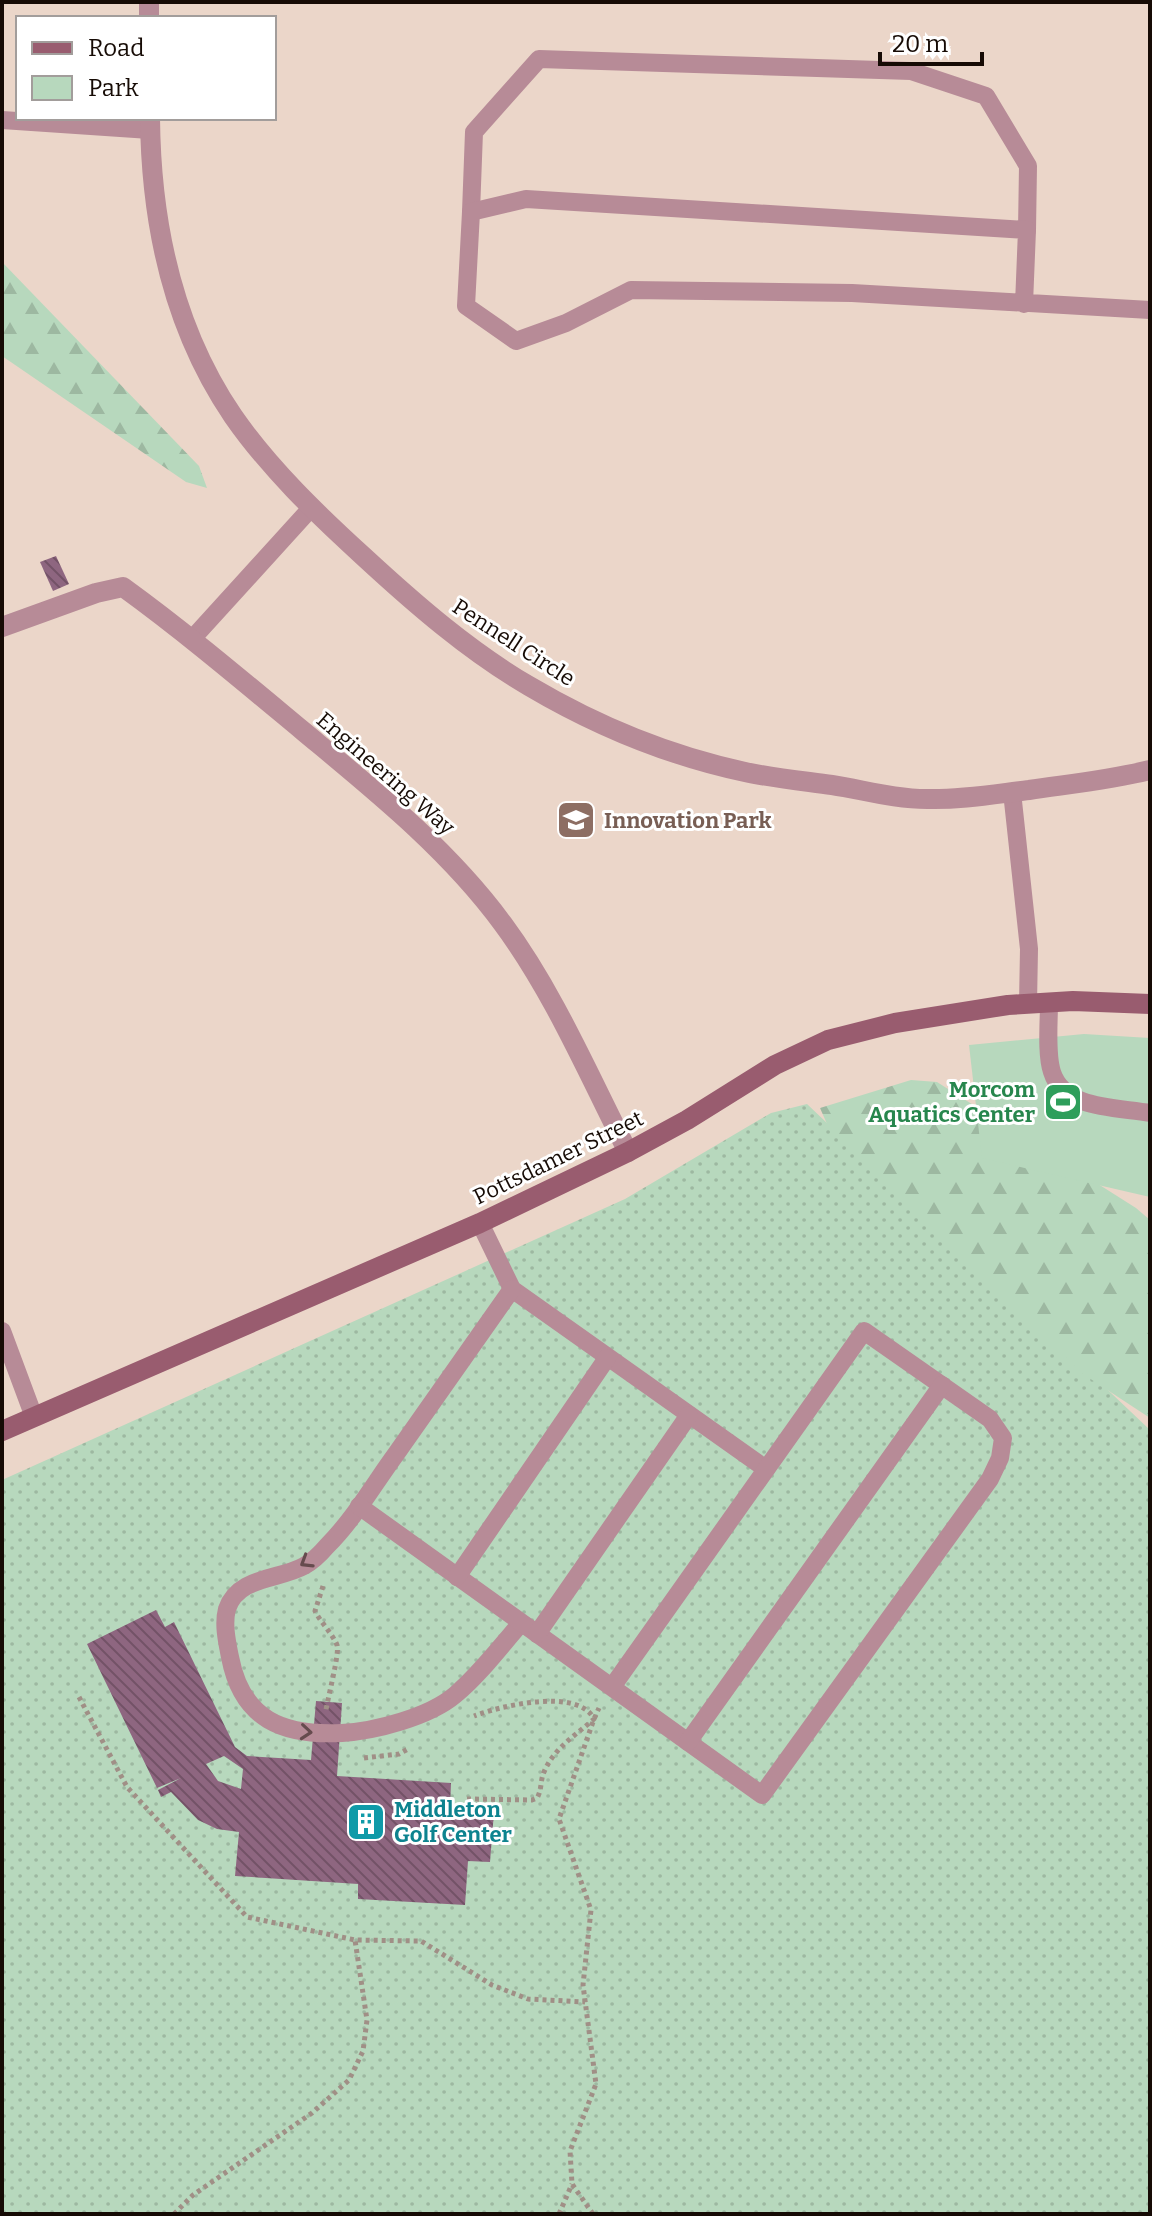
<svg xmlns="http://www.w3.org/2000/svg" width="1152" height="2216" viewBox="0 0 1152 2216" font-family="Bitter,serif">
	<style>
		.education { fill: #ebd6c9; fill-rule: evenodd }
		.grass { fill: url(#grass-dots) }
		.forest { fill: url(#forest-firs) }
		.park { fill: #b7d8bd }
		.building { fill: url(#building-back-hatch); fill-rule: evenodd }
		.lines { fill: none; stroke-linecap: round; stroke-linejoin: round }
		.path { stroke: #a08f86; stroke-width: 5; stroke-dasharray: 4 4; stroke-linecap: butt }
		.lane { stroke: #b78b97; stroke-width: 18 }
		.street { stroke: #b78b97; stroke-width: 20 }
		.secondary { stroke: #995c6f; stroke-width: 20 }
		.oneway { stroke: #664b4e }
		.labels { text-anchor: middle; stroke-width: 6; stroke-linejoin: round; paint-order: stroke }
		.street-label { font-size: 22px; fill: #160b05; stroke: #fff }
		.education-label { font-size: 22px; font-weight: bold; fill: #785e54; stroke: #fff; text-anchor: start }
		.leisure-label { font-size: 22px; font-weight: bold; fill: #27864d; stroke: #fff; text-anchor: end }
		.culture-label { font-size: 22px; font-weight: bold; fill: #0d838f; stroke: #fff; text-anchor: start }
	</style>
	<defs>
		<pattern id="grass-dots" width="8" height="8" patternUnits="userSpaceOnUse" patternTransform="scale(2)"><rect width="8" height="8" fill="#b7d8bd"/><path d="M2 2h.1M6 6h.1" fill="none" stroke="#9db8a1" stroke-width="1.8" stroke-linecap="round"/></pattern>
		<pattern id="forest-firs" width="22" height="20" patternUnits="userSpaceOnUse" patternTransform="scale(2)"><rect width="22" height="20" fill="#b7d8bd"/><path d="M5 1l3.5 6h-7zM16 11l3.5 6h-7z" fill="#9db8a1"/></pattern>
		<pattern id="building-back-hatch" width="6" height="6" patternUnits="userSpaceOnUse" patternTransform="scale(2)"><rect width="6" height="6" fill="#8e6680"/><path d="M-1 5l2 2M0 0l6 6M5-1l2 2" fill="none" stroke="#735267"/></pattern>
	</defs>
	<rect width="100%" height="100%" fill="#fde8dc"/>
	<path class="education" d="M2 2H1150V1522L2 1670ZM18 18H274V118H18Z"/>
	<path class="grass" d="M807 1104 1150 1430V2214H2V1480L625 1199 771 1113Z"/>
	<g class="forest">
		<path d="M2 262 199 466 207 488 186 482 2 356Z"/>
		<path d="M911 1080 937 1082 1136 1208 1150 1220V1418L1083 1374 827 1124 820 1108Z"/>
	</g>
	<path class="park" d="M1084 1034 1150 1038V1197L982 1158 969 1045Z"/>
	<g class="building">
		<path d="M56 556 69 584 53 591 40 562Z"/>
		<path d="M156 1610 165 1627 174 1622 235 1747 247 1756 311 1760 316 1701 342 1703 337 1776 451 1783 450 1809 494 1812 490 1862 468 1861 465 1905 358 1899V1884L235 1876 239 1832 217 1829 198 1820 171 1792 161 1797 158 1790 181 1778 157 1788 87 1644ZM224 1756 243 1769 241 1789 218 1781 206 1764Z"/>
	</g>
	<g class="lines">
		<g class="path">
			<path d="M323 1586 315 1611C321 1623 332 1633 337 1645 340 1652 328 1697 326 1710"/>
			<path d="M79 1697 127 1787 247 1917 355 1940"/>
			<path d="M364 1758 399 1754 408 1749"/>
			<path d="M467 1799 532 1800 537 1798C542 1790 540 1781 544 1772 554 1748 576 1735 594 1719 578 1687 500 1706 474 1716"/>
			<path d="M174 2214 193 2195 312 2113 349 2080 363 2051 367 2020 355 1940 421 1941 492 1985 528 1999 585 2002"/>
			<path d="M559 2214 572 2184"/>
			<path d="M593 2214 572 2184 570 2151 596 2084 583 1985 591 1910 559 1819 594 1719 599 1708"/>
		</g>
		<g class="lane">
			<path d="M2 120 150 130"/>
			<path d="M471 212 474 132 539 59 911 71 986 96 1028 166 1027 230"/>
			<path d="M1024 304 1027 230 526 199 471 212 466 306 516 341 566 323 631 290 852 293 1150 310"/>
			<path d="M192 639 312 507"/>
			<path d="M1012 792 1029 949 1028 1004"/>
			<path d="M1049 1003C1049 1022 1046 1054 1052 1072 1064 1110 1118 1107 1150 1113"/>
			<path d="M480 1223 512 1289 766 1469"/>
			<path d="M512 1289C473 1344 435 1399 396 1454 374 1484 354 1519 327 1546 321 1553 312 1562 304 1566 279 1580 238 1576 227 1609 223 1624 227 1642 230 1657 242 1720 283 1736 342 1733 375 1731 429 1717 455 1695 480 1674 500 1647 521 1623"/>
			<path d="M2 1331 34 1417"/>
			<path d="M359 1506 762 1795 990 1479 1000 1458 1003 1438 990 1419 864 1331 612 1687"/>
			<path d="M457 1577 607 1358"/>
			<path d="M537 1634 689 1415"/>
			<path d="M688 1742 942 1385"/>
		</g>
		<g class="street">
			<path d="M149 2V18"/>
			<path d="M150 118C151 222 173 328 233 416 269 468 317 514 363 556 415 604 469 651 529 686 595 725 670 756 745 772 773 778 803 781 832 785 864 790 895 799 927 799 961 800 995 794 1029 790 1069 784 1110 780 1150 770"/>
			<path d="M2 627 96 593 123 587C185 632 244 682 303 731 374 790 448 849 503 924 554 993 589 1076 628 1152"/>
		</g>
		<path class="secondary" d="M2 1431 480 1223 628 1152 687 1120 775 1065 828 1040 895 1023 1008 1005 1073 1001 1150 1004"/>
	</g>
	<defs><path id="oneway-chevron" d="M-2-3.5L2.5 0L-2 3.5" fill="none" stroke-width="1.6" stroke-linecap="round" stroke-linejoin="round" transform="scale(2)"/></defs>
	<g class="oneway">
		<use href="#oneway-chevron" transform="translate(306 1562) rotate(148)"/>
		<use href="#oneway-chevron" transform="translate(306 1732) rotate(5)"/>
	</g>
	<defs>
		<symbol id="university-square" viewBox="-11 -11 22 22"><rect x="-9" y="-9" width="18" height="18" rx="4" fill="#8d6e63" stroke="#fff"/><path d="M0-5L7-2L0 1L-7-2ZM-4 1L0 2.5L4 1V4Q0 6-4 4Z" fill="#fff"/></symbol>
		<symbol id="stadium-square" viewBox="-11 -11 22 22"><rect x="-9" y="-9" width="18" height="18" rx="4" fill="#2e9e5b" stroke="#fff"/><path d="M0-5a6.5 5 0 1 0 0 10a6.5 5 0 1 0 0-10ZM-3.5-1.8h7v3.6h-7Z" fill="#fff"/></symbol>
		<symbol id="building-square" viewBox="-11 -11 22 22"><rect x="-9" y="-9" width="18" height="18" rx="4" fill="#0f9aa8" stroke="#fff"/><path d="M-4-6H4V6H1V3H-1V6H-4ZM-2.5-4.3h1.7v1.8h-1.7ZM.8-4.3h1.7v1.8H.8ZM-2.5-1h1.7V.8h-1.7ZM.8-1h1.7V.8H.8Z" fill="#fff"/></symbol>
	</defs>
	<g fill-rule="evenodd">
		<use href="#university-square" x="554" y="798" width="44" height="44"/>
		<use href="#stadium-square" x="1041" y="1080" width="44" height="44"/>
		<use href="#building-square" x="344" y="1800" width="44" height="44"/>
	</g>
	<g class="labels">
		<g class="street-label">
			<text transform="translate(514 642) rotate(33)" y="8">Pennell Circle</text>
			<text transform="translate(386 773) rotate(41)" y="8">Engineering Way</text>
			<text transform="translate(558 1157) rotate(-26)" y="8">Pottsdamer Street</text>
		</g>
		<g class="education-label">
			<text x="604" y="828">Innovation Park</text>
		</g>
		<g class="leisure-label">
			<text x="1035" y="1097">Morcom<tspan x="1035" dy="25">Aquatics Center</tspan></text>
		</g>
		<g class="culture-label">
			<text x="394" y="1817">Middleton<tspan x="394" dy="25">Golf Center</tspan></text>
		</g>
	</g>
	<rect width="1152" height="2216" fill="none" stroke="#160b05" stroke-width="8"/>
	<rect x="16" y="16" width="260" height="104" fill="#ffffff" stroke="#a29d9b" stroke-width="2"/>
	<rect x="32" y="42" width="40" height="12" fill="#995c6f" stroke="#a29d9b" stroke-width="2"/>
	<text x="88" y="56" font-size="24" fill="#160b05">Road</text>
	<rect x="32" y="76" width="40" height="24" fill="#b7d8bd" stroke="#a29d9b" stroke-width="2"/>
	<text x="88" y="96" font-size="24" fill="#160b05">Park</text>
	<path d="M880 52v12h102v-12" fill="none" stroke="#160b05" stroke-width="4"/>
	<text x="892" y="52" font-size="24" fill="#160b05" stroke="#ffffff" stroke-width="6" paint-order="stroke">20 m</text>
</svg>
